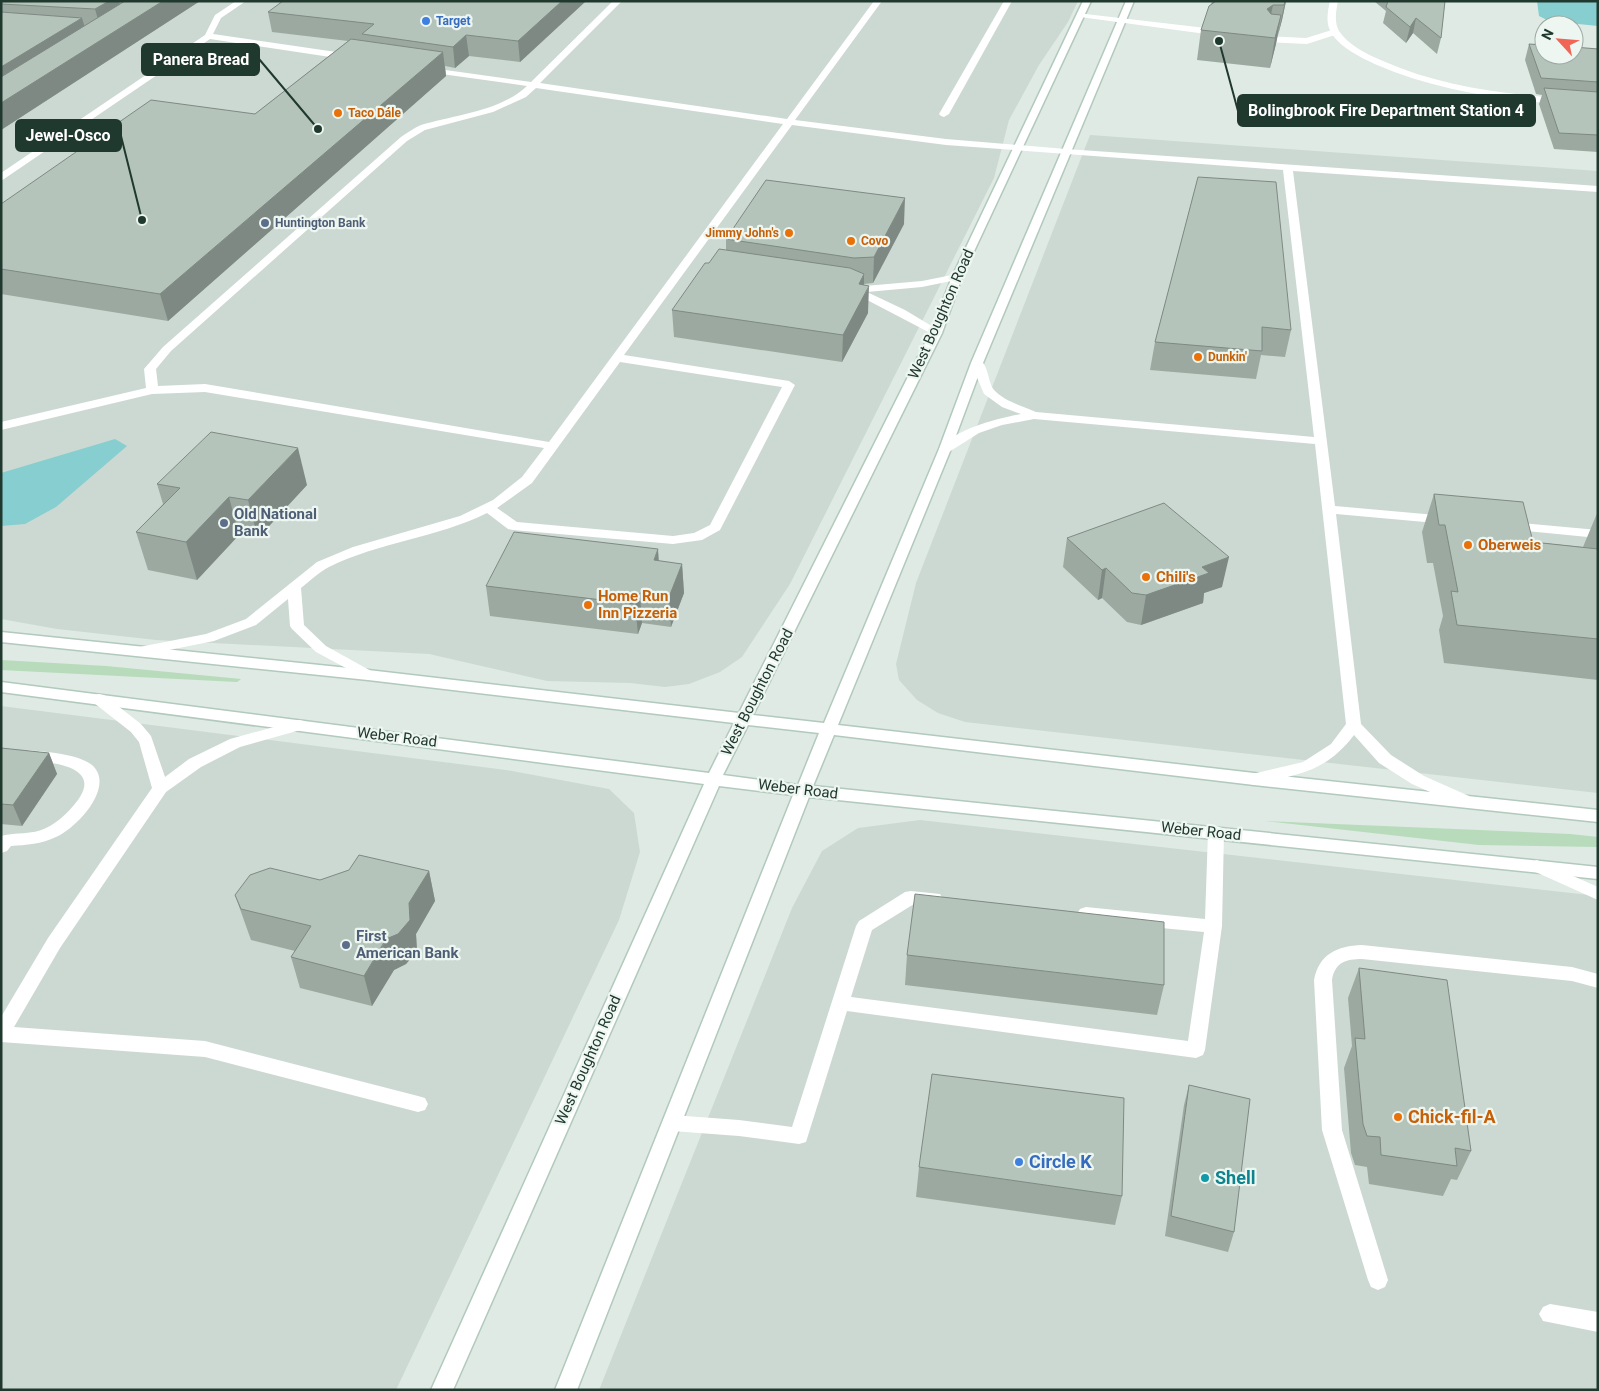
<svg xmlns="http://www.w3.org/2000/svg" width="1599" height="1391" viewBox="0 0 1599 1391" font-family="Roboto,sans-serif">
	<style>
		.built { fill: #ccd9d2 }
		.green { fill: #b7dbbb }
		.water { fill: #86cecf }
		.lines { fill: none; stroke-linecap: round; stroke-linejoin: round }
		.secondary-casing { stroke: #b2c9bd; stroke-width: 3 }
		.lane { fill: #fff; fill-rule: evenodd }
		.street { fill: #fff; fill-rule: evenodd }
		.secondary { fill: #fff; fill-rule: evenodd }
		.wall { fill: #9ba9a1 }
		.shaded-wall { fill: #7e8983 }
		.building { fill: #b4c4bb; stroke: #7e8983 }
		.shop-dot { fill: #3f7fe0; stroke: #eef6f1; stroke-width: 2 }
		.food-dot { fill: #e8710a; stroke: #eef6f1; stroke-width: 2 }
		.service-dot { fill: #5c6f8a; stroke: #eef6f1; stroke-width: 2 }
		.culture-dot { fill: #0f9aa8; stroke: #eef6f1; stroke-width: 2 }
		.labels { text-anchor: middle; stroke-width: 4.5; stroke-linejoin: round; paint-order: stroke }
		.far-shop-label { font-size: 12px; font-weight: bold; fill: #366cbe; stroke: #eef6f1; text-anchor: start }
		.far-food-label { font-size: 12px; font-weight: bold; fill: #c56008; stroke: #eef6f1; text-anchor: start }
		.far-service-label { font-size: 12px; font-weight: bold; fill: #4e5e75; stroke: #eef6f1; text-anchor: start }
		.street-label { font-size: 15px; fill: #20392f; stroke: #eef6f1 }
		.service-label { font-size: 15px; font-weight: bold; fill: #4e5e75; stroke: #eef6f1; text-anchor: start }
		.food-label { font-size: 15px; font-weight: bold; fill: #c56008; stroke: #eef6f1; text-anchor: start }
		.near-food-label { font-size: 18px; font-weight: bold; fill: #c56008; stroke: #eef6f1; text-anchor: start }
		.near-shop-label { font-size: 18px; font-weight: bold; fill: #366cbe; stroke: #eef6f1; text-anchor: start }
		.near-culture-label { font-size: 18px; font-weight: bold; fill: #0d838f; stroke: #eef6f1; text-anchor: start }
		.leader { fill: none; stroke: #20392f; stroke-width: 2 }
		.callout-dot { fill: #20392f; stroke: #eef6f1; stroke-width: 2 }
		.callout { fill: #20392f; stroke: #20392f; stroke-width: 2 }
		.callout-label { font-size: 16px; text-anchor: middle; font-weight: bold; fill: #fff }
	</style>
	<rect width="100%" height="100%" fill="#deeae3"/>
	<g class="built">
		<path d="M1 1H1078L1068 22 1039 65 1009 120 994 178 790 584 742 657 720 672 689 684 665 687 630 683 547 681 429 654 156 640 57 629 1 619Z"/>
		<path d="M1090 135 1598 171V793L965 722 938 713 917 700 899 680 896 664 916 583Z"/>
		<path d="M1 706 506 770 609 789 634 813 640 852 619 920 396 1390H1Z"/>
		<path d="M920 820 1598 896V1390H599L792 908 822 851 858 828Z"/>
	</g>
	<g class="green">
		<path d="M1 660 106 666 241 679 237 682 1 670Z"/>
		<path d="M1265 821 1570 834 1598 837V847L1479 845Z"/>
	</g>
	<g class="water">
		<path d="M1537 1H1598V26L1549 21 1539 16Z"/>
		<path d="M115 439 127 446 56 507 25 524 1 526V473Z"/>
	</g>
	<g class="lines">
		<defs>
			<path id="secondary" d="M1083 1H1091L962 277 942 333 753 715 824 723 939 449 971 363 1126 1H1134L983 363 951 449 838 725 1254 773 1598 810V822L1254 785 834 735 813 786 1598 867V879L809 797 577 1390H555L793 795 719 786 453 1390H431L704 784 1 692V682L709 773 734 723 368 680 1 642V632L368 670 739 713 930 333 952 277ZM748 725 819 733 798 785 723 775Z"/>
		</defs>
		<use href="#secondary" class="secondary-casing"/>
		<g class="lane">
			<path d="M236 1H246L221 18 213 34 350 54 354 57 350 60 210 39 1 181V173L205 35 215 15Z"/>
			<path d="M613 1H622L540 83 787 119 874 1H882L795 120 946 139 1066 149 1598 186V192L1293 171 1335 506 1447 516 1454 520 1447 524 1336 514 1361 724 1391 755 1424 776 1469 796 1471 800 1469 804 1463 806 1457 804 1412 784 1379 763 1354 735C1325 773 1298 774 1254 785L1248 783 1246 779 1248 775 1303 762 1331 744 1346 724 1315 444 1034 419 1002 425 979 433 949 452 945 453 939 449C955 429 996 419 1021 414L1002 407 984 394 971 363 977 359C989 362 987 381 994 390 1004 401 1022 406 1036 412L1314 437 1283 170 946 145 792 125 624 355 789 381 795 385 720 530 702 540 673 544 513 530 508 529 487 513C437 538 379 542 329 567 319 572 310 581 301 588L304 625 326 646 373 672 375 675 373 678 368 680 316 652 292 629 290 626 288 599 256 625 214 641 139 656 134 654 132 651 134 648 206 634 246 619 317 562 353 547 460 516 493 500 522 477 544 448 205 392 152 394 1 430V422L146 388 144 369 163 347 401 137C407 133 414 128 421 125 454 115 501 111 527 86L427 72 423 69 424 67 531 82ZM536 88 783 124 549 442 205 384 158 386 156 369 171 351 407 141 425 130 493 112 526 97ZM620 362 782 387 710 525 694 533 673 536 517 522 497 508 532 483Z"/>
			<path d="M1004 1H1012L949 114 944 117 941 116 939 114Z"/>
			<path d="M1077 13 1206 28 1210 31 1206 34 1080 17H1077Z"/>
			<path d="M1335 29 1339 32 1338 34 1307 44 1267 42 1263 39 1267 36 1306 38Z"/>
			<path d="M957 274 962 277 961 279 922 287 867 292 905 310 940 331 942 333 936 336 848 290 853 287 922 281Z"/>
			<path d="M1510 522 1598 530V538L1505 529 1503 526Z"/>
			<path d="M99 694 104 695 141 724 151 736 165 777 189 759 230 739 299 720 304 721 307 725 304 729 240 747 201 767 166 792 60 948 14 1027 205 1041 418 1096 425 1098 428 1104 425 1110 418 1112 205 1057 1 1042V1017L48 938 152 788 139 742 131 732 94 703 91 699 94 695Z"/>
			<path d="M1 749C24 750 75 751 92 765 116 786 77 828 56 837 42 844 26 845 11 846L7 851 1 853V836C16 832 32 835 46 828 59 822 72 809 80 797 104 758 23 761 1 759Z"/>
			<path d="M1216 826 1222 828 1224 832 1222 926 1205 1050 1203 1055 1196 1058 847 1011 806 1142 799 1144 739 1136 672 1131 665 1129 662 1123 665 1117 672 1115 739 1120 792 1127 856 926 859 921 905 892 911 891 940 894 943 899 940 904 934 905 914 904 872 930 851 997 1188 1041 1204 932 1086 921 1080 919 1077 914 1080 909 1086 907 1205 919 1208 832 1210 828Z"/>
			<path d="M1537 860 1598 887V900L1531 870 1529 866 1531 862Z"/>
			<path d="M1362 945 1572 967 1598 974V988L1572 981 1362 959C1346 959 1335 962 1332 980L1342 1130 1388 1280 1385 1287 1378 1290 1371 1287 1368 1280 1322 1130 1314 980C1319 954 1337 946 1362 945Z"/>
			<path d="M1550 1304 1598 1312V1332L1543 1321 1539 1314 1543 1307Z"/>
		</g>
		<path class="street" d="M1330 1H1338C1336 11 1334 22 1339 31 1348 45 1368 55 1383 61 1451 91 1524 96 1598 101V107C1522 102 1447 95 1377 65 1360 57 1336 46 1329 28 1326 19 1328 10 1330 1Z"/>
		<use href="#secondary" class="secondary"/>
	</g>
	<g class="wall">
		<path d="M1 1H200L1 130Z"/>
		<path d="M586 1 520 62 469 56 455 68 445 66 446 76 168 321 1 294V204L255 114 348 41 272 32 268 12Z"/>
		<path d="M1212 1H1286L1282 20 1278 35 1270 68 1197 60 1201 30 1211 5Z"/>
		<path d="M1374 1H1445L1441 38 1437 54 1413 33 1406 43 1383 23 1386 11Z"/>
		<path d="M1529 44 1598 49V152L1554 149 1539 104 1542 95 1536 94 1525 60Z"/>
		<path d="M1198 177 1291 330 1285 357 1261 355 1256 379 1150 370 1155 342Z"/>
		<path d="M904 224 873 283 864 284 868 313 842 362 674 337 672 310 709 263 726 250V239Z"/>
		<path d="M157 484 307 485 258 538 239 535 197 580 148 570 136 532 163 504Z"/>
		<path d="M1434 494 1533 542 1583 547 1598 511V680L1444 663 1439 630 1443 616 1433 563H1427L1422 532Z"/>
		<path d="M1067 538 1222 587 1204 593 1203 603 1141 625 1127 622 1102 598 1098 600 1063 567Z"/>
		<path d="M659 561 682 564 684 593 671 627 642 623 638 634 490 616 486 586Z"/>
		<path d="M1 748 49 753 57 774 22 826 1 824Z"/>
		<path d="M429 871 435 901 416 934 417 951 406 964 394 970 372 1006 300 988 291 957 295 951 251 940 246 926 235 895 320 880Z"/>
		<path d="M907 955 1164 985 1157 1015 905 985Z"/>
		<path d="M1359 968 1471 1151 1457 1180 1451 1179 1443 1196 1369 1184 1367 1167 1355 1165 1351 1153 1344 1068 1352 1046 1348 998Z"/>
		<path d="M1189 1085 1234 1232 1228 1252 1165 1236 1184 1105Z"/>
		<path d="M919 1167 1122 1196 1115 1225 916 1197Z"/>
	</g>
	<g class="shaded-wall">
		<path d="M109 1H119L123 16 101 30 95 9Z"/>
		<path d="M163 1H200L1 130V103Z"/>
		<path d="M562 1H586L520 62 518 41Z"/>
		<path d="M1285 1H1286L1282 20 1278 35Z"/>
		<path d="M1273 5 1267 34V9Z"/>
		<path d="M1281 15 1276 44 1270 68 1275 38Z"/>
		<path d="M82 18 88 38 1 93V67Z"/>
		<path d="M1416 18 1413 33 1406 43 1410 27Z"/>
		<path d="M466 35 469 56 455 68 453 47Z"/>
		<path d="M443 52 446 76 168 321 160 294Z"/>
		<path d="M905 198 904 224 873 283 874 257Z"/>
		<path d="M864 274V296L869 286 868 313 842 362 843 335 859 284Z"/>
		<path d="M298 448 307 485 258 538 248 500Z"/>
		<path d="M229 497 239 535 197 580 186 542Z"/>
		<path d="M658 549 660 578 654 560Z"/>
		<path d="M1229 557 1222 587 1204 593 1203 603 1141 625 1146 595 1202 567Z"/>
		<path d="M682 564 684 593 671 627 669 597Z"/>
		<path d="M1106 568 1102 598 1098 600 1102 570Z"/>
		<path d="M640 593 642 623 638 634 635 604Z"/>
		<path d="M49 753 57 774 22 826 13 805Z"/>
		<path d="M429 871 435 901 416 934 417 951 406 964 394 970 372 1006 364 976Z"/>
	</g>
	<g class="building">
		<path d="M1 1H109L95 9 1 4Z"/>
		<path d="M125 1H163L1 103V77Z"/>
		<path d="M283 1H562L518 41 466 35 453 47 362 34 374 24 268 12Z"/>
		<path d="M1216 1H1285L1284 5H1273L1267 9 1271 14 1281 15 1275 38 1201 30 1209 6Z"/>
		<path d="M1388 1H1445L1441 38 1416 18 1410 27 1386 7Z"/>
		<path d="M1 12 82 18 1 67Z"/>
		<path d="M351 39 443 52 160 294 1 269V204L151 100 255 114Z"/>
		<path d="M1529 44 1544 45V55H1574V47L1598 49V82L1541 78Z"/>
		<path d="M1544 88 1598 92V135L1559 133Z"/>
		<path d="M1198 177 1276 182 1291 330 1262 327V351L1155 342Z"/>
		<path d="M766 180 905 198 874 257 854 258 726 239Z"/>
		<path d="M719 249 850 268 864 274 859 284 869 286 843 335 672 310 705 263H709Z"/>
		<path d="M211 432 298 448 248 500 229 497 186 542 136 532 180 488 157 484Z"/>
		<path d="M1434 494 1523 502 1533 542 1598 549V639L1457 625 1451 591 1458 592 1445 525H1439Z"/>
		<path d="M1164 503 1229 557 1202 567 1209 573 1146 595 1132 593 1106 568 1102 570 1067 538Z"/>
		<path d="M514 532 658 549 654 560 682 564 669 597 640 593 635 604 486 586Z"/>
		<path d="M1 748 49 753 13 805 1 804Z"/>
		<path d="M359 855 429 871 409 903 410 920 398 934 386 939 364 976 291 957 311 926 241 909 235 895 250 875 270 868 320 880 349 870Z"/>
		<path d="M915 894 1164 922V985L907 955Z"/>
		<path d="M1359 968 1447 980 1471 1151 1455 1148 1457 1166 1381 1155 1380 1137 1367 1136 1363 1124 1355 1038 1365 1039Z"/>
		<path d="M932 1074 1124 1098 1122 1196 919 1167Z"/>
		<path d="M1189 1085 1250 1099 1234 1232 1171 1216Z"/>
	</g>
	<g class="shop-dot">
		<circle cx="426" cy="21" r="5"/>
		<circle cx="1019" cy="1162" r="5"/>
	</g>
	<g class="food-dot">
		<circle cx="338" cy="113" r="5"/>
		<circle cx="789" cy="233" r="5"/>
		<circle cx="851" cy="241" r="5"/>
		<circle cx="1198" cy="357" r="5"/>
		<circle cx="1468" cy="545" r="5"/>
		<circle cx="1146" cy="577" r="5"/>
		<circle cx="588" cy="605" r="5"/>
		<circle cx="1398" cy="1117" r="5"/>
	</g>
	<g class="service-dot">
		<circle cx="265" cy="223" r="5"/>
		<circle cx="224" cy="523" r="5"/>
		<circle cx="346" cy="945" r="5"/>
	</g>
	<circle class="culture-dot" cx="1205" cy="1178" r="5"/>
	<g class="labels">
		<g class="far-shop-label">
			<text x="436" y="25">Target</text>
		</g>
		<g class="far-food-label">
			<text x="348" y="117">Taco Dále</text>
			<text x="779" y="237" text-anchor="end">Jimmy John's</text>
			<text x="861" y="245">Covo</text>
			<text x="1208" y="361">Dunkin'</text>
		</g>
		<g class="far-service-label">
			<text x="275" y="227">Huntington Bank</text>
		</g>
		<g class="street-label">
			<text transform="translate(941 314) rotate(-66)" y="5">West Boughton Road</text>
			<text transform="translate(757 692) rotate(-63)" y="5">West Boughton Road</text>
			<text transform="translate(397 737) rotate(7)" y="5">Weber Road</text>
			<text transform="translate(798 789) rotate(7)" y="5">Weber Road</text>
			<text transform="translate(1201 831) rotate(6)" y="5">Weber Road</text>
			<text transform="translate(588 1060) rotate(-66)" y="5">West Boughton Road</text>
		</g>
		<g class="service-label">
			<text x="234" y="519">Old National<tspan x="234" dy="17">Bank</tspan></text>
			<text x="356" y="941">First<tspan x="356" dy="17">American Bank</tspan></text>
		</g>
		<g class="food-label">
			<text x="1478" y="550">Oberweis</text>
			<text x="1156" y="582">Chili's</text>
			<text x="598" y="601">Home Run<tspan x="598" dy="17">Inn Pizzeria</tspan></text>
		</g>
		<g class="near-food-label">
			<text x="1408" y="1123">Chick-fil-A</text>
		</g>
		<g class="near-shop-label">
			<text x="1029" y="1168">Circle K</text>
		</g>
		<g class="near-culture-label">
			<text x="1215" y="1184">Shell</text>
		</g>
	</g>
	<path class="leader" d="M318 129L259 59M1219 41L1238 111M142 220L121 136"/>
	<g class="callout-dot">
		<circle cx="318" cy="129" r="5"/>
		<circle cx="1219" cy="41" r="5"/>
		<circle cx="142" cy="220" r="5"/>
	</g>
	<g class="callout">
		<rect x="142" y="44" width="117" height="31" rx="5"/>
		<rect x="1238" y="95" width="297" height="31" rx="5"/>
		<rect x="16" y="120" width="105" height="31" rx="5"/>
	</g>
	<g class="callout-label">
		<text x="201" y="65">Panera Bread</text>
		<text x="1386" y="116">Bolingbrook Fire Department Station 4</text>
		<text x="68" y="141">Jewel-Osco</text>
	</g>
	<rect width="1599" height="1391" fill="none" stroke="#20392f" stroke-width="5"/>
	<g transform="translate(1559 40) rotate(296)"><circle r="24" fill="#eef6f1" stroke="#9caaa3"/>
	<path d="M0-4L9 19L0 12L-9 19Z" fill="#f06556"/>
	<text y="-8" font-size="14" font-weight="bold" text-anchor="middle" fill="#20392f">N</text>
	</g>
</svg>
